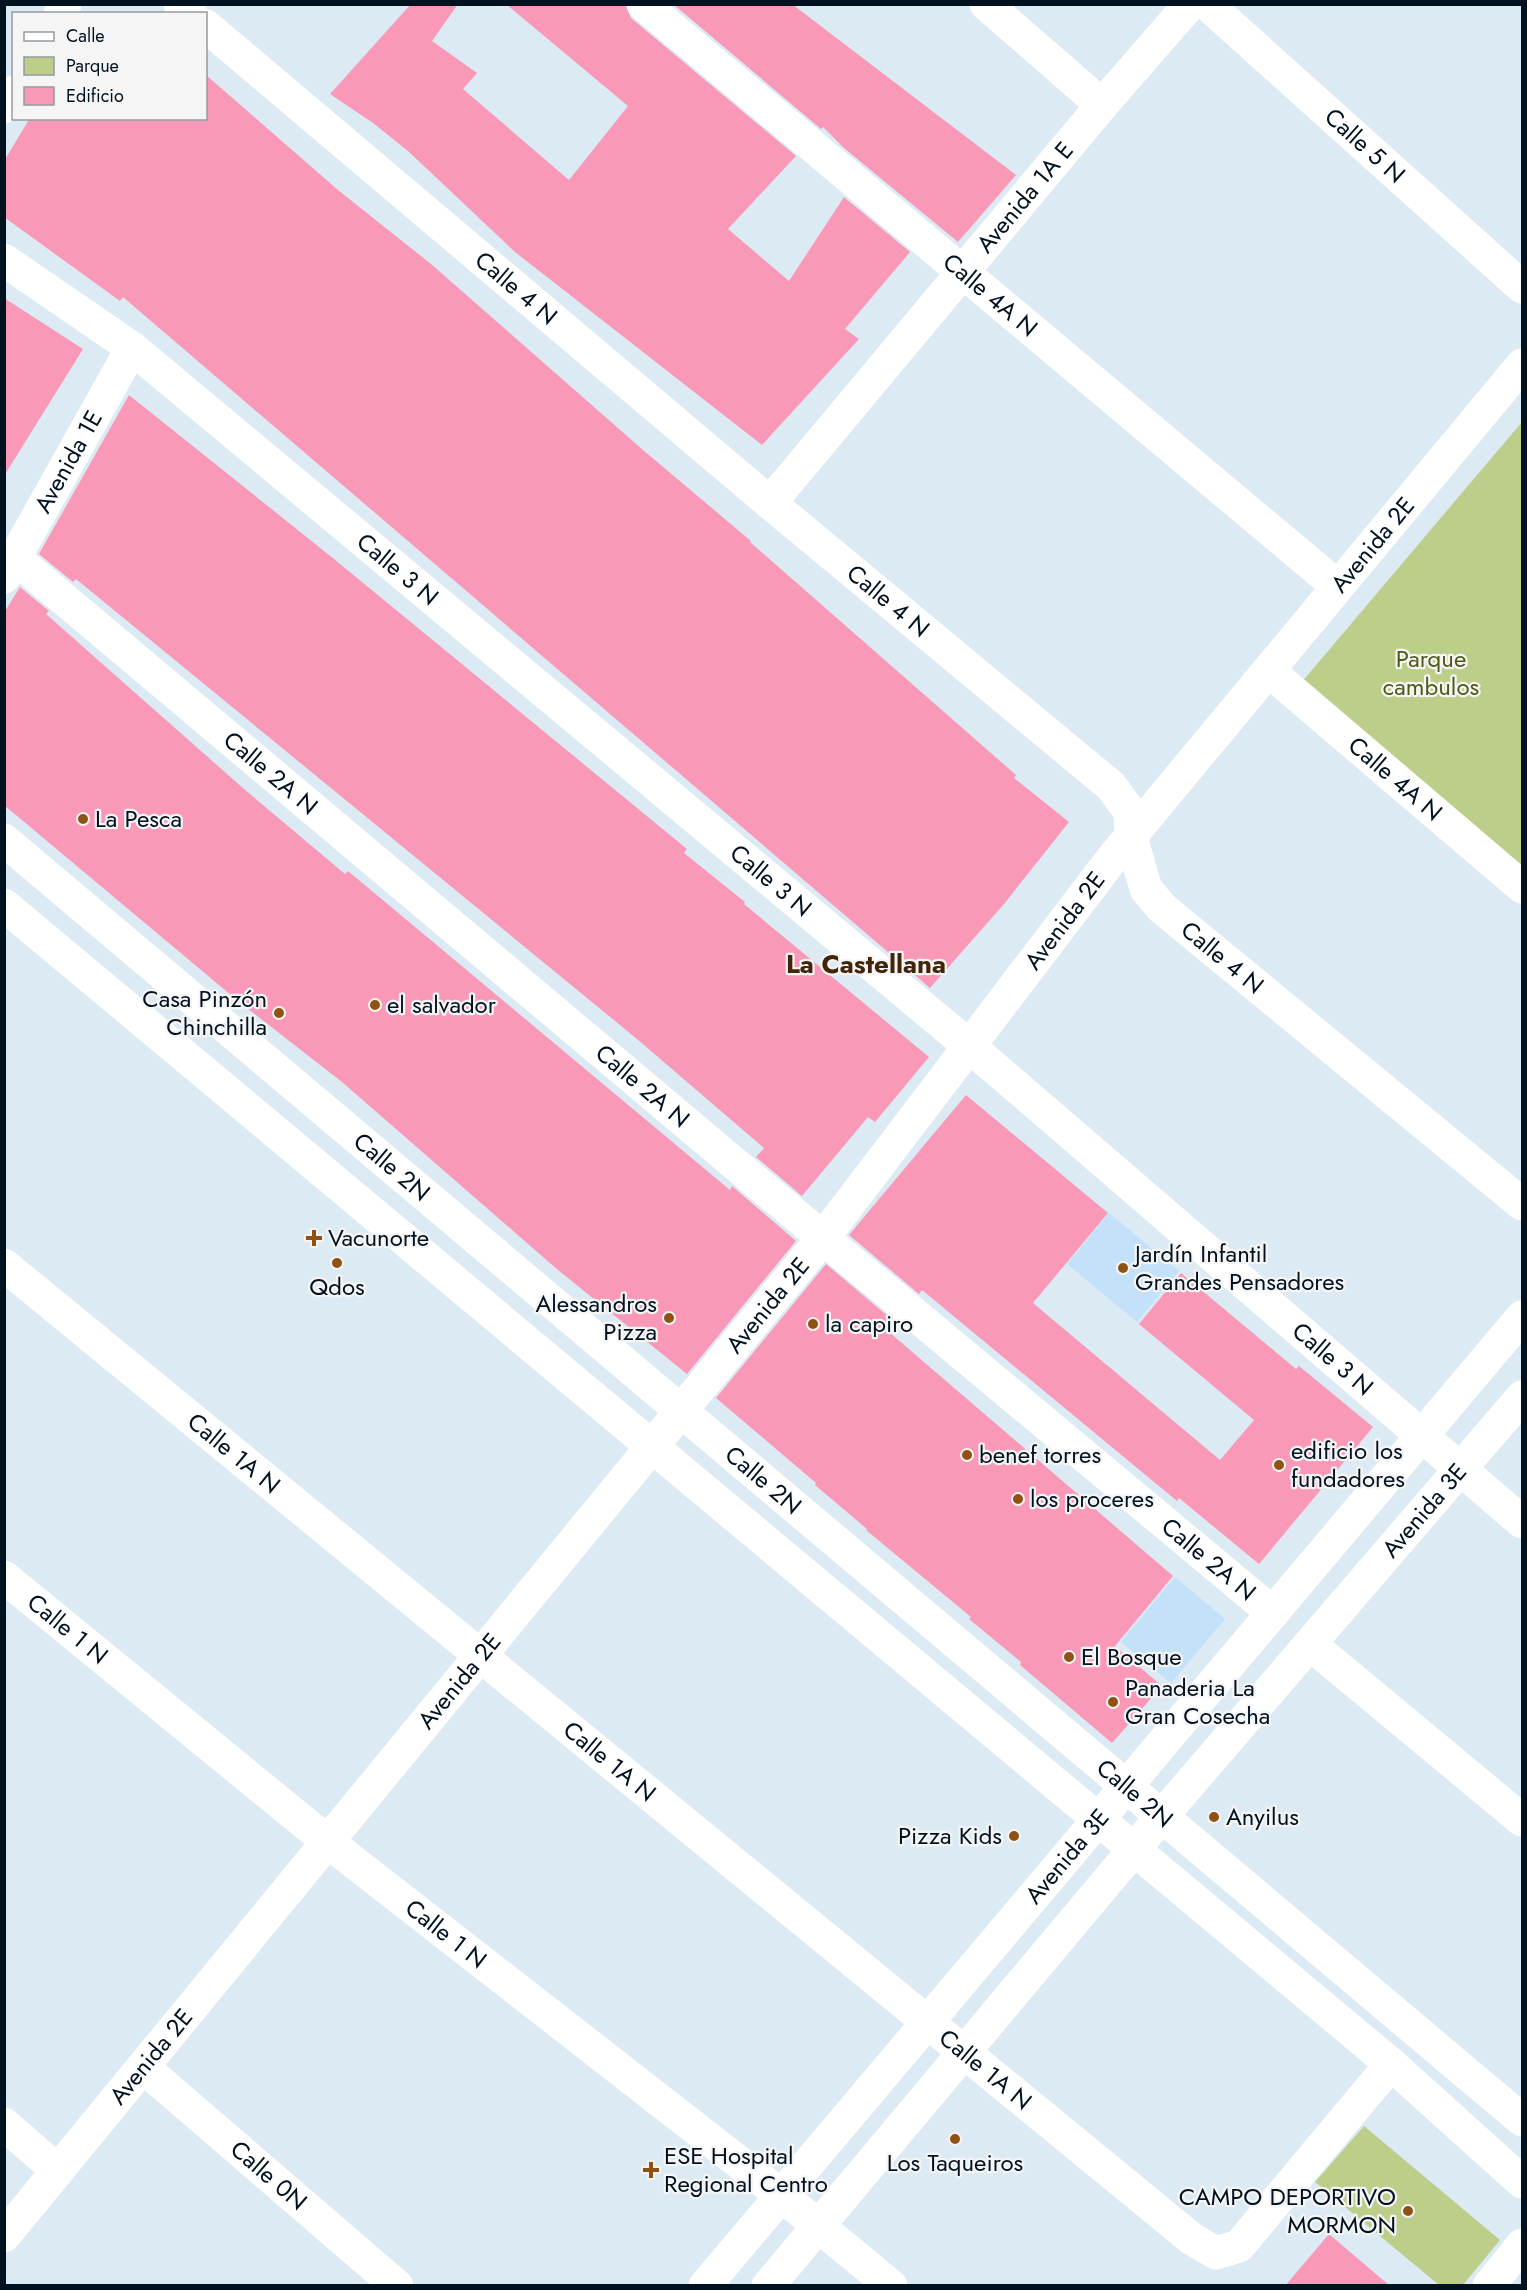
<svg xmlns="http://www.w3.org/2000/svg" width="1527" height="2290" viewBox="0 0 1527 2290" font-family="Jost,sans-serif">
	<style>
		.built { fill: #c3e2f9 }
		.green { fill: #bdce8b }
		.building { fill: #fa98b7 }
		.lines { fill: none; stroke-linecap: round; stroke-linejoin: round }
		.minor { stroke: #fff; stroke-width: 33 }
		.poi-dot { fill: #8f5214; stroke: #f5f5f5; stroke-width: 2 }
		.labels { text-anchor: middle; stroke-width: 4.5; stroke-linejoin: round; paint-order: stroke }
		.street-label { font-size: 24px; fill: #001120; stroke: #f5f5f5 }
		.park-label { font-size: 24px; fill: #4d5a16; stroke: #f5f5f5 }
		.poi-label { font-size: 24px; fill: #001120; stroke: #f5f5f5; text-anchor: start }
		.neighbourhood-label { font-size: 26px; font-weight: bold; fill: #422408; stroke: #f5f5f5 }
	</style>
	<rect width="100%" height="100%" fill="#dceaf4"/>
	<g class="built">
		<path d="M1109 1213 1179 1271 1137 1322 1067 1264Z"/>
		<path d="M1175 1577 1225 1619 1171 1683 1121 1642Z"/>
	</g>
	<g class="green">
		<path d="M1522 422V870L1301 683Z"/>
		<path d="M1364 2126 1500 2240 1463 2285H1439L1315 2182Z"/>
	</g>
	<g class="building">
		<path d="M411 4H458L432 41 477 73 463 89 569 180 628 106 506 4H625L631 18 796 156 728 229 789 281 844 197 910 252 845 329 859 339 762 445 515 252 408 151 373 123 330 94Z"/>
		<path d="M673 4H792L1016 175 958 242 844 148 823 127 821 129Z"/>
		<path d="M206 75 338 190 431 264 643 450 751 541 750 542 1016 775 1014 778 1069 822 1004 904 930 988 123 297 120 301 4 217V161L30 118H206Z"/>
		<path d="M4 298 83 349 4 476Z"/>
		<path d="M129 395 334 559 687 849 684 853 745 902 744 904 929 1057 875 1122 868 1117 802 1196 756 1157 764 1148 637 1039 76 579 73 582 39 554Z"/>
		<path d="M20 587 49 611 46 614 244 789 345 874 348 871 730 1190 732 1186 796 1241 687 1374 558 1270 342 1082 238 1001 4 805V613Z"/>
		<path d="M966 1095 1108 1213 1033 1303 1220 1460 1254 1420 1139 1324 1181 1273 1296 1369 1299 1366 1373 1427 1259 1564 1179 1498 1177 1501 922 1290 919 1294 849 1235Z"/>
		<path d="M826 1264 896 1323 889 1332 1173 1576 1115 1646 1162 1686 1112 1743 1020 1665 1021 1662 969 1619 971 1617 866 1530 867 1529 815 1485 816 1483 716 1398Z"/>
		<path d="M1329 2234 1390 2286H1285Z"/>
	</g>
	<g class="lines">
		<g class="minor">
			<path d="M180 4 191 14"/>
			<path id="s1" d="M643 4 1337 586"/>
			<path d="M986 4 1102 105"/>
			<path id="s2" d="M1207 4 1522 287"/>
			<path d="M60 14 65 4"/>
			<path id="s3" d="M206 26 770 503 1111 786 1130 812 1131 837 1146 889 1162 908 1522 1204"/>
			<path d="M4 107 14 92"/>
			<path id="s4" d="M4 260 132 348 968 1045 1522 1522"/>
			<path id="s5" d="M770 503 1102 105 1190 4"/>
			<path id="s6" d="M15 558 823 1238 1273 1613"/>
			<path id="s7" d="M4 577 132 348"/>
			<path id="s8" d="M1269 671 1522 887"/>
			<path id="s9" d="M4 840 1522 2120"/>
			<path d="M4 905 1391 2064 1522 2182"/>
			<path id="s10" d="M4 1265 1192 2239 1216 2253 1239 2246 1391 2064"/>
			<path id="s11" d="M4 1577 328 1842 781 2195 891 2286"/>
			<path d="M1310 1644 1522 1820"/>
			<path id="s12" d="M143 2067 397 2286"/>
			<path d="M4 2124 58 2171"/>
			<path id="s13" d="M4 2236 823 1238 1111 860 1522 365"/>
			<path id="s14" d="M705 2286 1522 1317"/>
			<path id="s15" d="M768 2286 1162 1816 1522 1397"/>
			<path d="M1489 2286 1522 2245"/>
		</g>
	</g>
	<g class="poi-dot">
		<circle cx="83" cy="819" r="6"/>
		<circle cx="375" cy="1005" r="6"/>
		<circle cx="279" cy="1013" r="6"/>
		<path d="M311 1229h6v6h6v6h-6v6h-6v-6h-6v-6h6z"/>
		<circle cx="337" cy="1263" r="6"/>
		<circle cx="1123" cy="1268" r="6"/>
		<circle cx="669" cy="1318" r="6"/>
		<circle cx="813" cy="1324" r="6"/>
		<circle cx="967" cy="1455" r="6"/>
		<circle cx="1279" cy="1465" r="6"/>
		<circle cx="1018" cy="1499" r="6"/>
		<circle cx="1069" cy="1657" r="6"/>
		<circle cx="1113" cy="1702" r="6"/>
		<circle cx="1214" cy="1817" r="6"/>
		<circle cx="1014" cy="1836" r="6"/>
		<circle cx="955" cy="2139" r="6"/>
		<path d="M648 2161h6v6h6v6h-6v6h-6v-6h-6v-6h6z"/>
		<circle cx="1408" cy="2211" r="6"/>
	</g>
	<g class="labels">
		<g class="street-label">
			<text dy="8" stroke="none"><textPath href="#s2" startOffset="212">Calle 5 N</textPath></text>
			<text dy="8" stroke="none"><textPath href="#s5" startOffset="398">Avenida 1A E</textPath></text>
			<text dy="8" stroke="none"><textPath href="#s3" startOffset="406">Calle 4 N</textPath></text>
			<text dy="8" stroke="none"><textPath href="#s1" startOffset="453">Calle 4A N</textPath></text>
			<text dy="8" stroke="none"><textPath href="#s7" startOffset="132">Avenida 1E</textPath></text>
			<text dy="8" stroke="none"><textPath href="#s13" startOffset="2176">Avenida 2E</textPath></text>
			<text dy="8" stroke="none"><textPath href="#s4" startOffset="501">Calle 3 N</textPath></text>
			<text dy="8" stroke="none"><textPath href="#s3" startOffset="892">Calle 4 N</textPath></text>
			<text dy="8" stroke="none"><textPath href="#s6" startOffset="334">Calle 2A N</textPath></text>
			<text dy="8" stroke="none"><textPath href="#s8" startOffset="166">Calle 4A N</textPath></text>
			<text dy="8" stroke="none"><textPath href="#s4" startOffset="987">Calle 3 N</textPath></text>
			<text dy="8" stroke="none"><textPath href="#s13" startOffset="1690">Avenida 2E</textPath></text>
			<text dy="8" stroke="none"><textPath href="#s3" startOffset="1396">Calle 4 N</textPath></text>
			<text dy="8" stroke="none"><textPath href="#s6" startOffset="820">Calle 2A N</textPath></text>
			<text dy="8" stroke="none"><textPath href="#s9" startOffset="507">Calle 2N</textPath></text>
			<text dy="8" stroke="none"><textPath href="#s13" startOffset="1204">Avenida 2E</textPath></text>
			<text dy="8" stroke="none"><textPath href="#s4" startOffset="1725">Calle 3 N</textPath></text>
			<text dy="8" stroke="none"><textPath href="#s10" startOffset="297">Calle 1A N</textPath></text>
			<text dy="8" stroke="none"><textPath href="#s9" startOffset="993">Calle 2N</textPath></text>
			<text dy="8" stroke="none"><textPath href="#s15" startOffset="1016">Avenida 3E</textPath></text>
			<text dy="8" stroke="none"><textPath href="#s6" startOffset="1558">Calle 2A N</textPath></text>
			<text dy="8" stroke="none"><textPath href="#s11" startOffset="82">Calle 1 N</textPath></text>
			<text dy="8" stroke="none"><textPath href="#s13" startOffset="718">Avenida 2E</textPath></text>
			<text dy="8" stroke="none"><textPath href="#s10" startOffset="783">Calle 1A N</textPath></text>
			<text dy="8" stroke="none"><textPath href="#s9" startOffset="1479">Calle 2N</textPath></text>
			<text dy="8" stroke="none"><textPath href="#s14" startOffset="562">Avenida 3E</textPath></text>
			<text dy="8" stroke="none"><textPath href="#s11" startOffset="568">Calle 1 N</textPath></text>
			<text dy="8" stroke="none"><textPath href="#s13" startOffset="232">Avenida 2E</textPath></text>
			<text dy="8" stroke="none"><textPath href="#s10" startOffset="1269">Calle 1A N</textPath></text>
			<text dy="8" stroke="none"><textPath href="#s12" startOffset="166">Calle 0N</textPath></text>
		</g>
		<g class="park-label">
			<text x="1431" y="667">Parque<tspan x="1431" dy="28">cambulos</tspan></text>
		</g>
		<g class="poi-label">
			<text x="95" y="827">La Pesca</text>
			<text x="267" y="1007" text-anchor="end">Casa Pinzón<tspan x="267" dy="28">Chinchilla</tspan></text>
			<text x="387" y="1013">el salvador</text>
			<text x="328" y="1246">Vacunorte</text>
			<text x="1135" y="1262">Jardín Infantil<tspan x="1135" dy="28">Grandes Pensadores</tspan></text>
			<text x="337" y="1295" text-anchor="middle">Qdos</text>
			<text x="657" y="1312" text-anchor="end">Alessandros<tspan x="657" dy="28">Pizza</tspan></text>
			<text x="825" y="1332">la capiro</text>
			<text x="1291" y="1459">edificio los<tspan x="1291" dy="28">fundadores</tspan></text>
			<text x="979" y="1463">benef torres</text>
			<text x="1030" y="1507">los proceres</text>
			<text x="1081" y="1665">El Bosque</text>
			<text x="1125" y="1696">Panaderia La<tspan x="1125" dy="28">Gran Cosecha</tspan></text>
			<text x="1226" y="1825">Anyilus</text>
			<text x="1002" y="1844" text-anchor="end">Pizza Kids</text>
			<text x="664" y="2164">ESE Hospital<tspan x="664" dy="28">Regional Centro</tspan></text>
			<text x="955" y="2171" text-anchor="middle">Los Taqueiros</text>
			<text x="1396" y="2205" text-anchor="end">CAMPO DEPORTIVO<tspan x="1396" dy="28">MORMON</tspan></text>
		</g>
		<g class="neighbourhood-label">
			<text x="866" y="973">La Castellana</text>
		</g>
	</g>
	<rect width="1527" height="2290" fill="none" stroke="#001120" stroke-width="12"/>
	<rect x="12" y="12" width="195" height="108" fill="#f5f5f5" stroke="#939aa0" stroke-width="1.5"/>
	<rect x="24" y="32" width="30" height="9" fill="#ffffff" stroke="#939aa0" stroke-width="1.5"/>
	<text x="66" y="42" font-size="18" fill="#001120">Calle</text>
	<rect x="24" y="57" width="30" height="18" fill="#bdce8b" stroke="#939aa0" stroke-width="1.5"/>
	<text x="66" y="72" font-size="18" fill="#001120">Parque</text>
	<rect x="24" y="87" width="30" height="18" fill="#fa98b7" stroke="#939aa0" stroke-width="1.5"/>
	<text x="66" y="102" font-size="18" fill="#001120">Edificio</text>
</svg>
